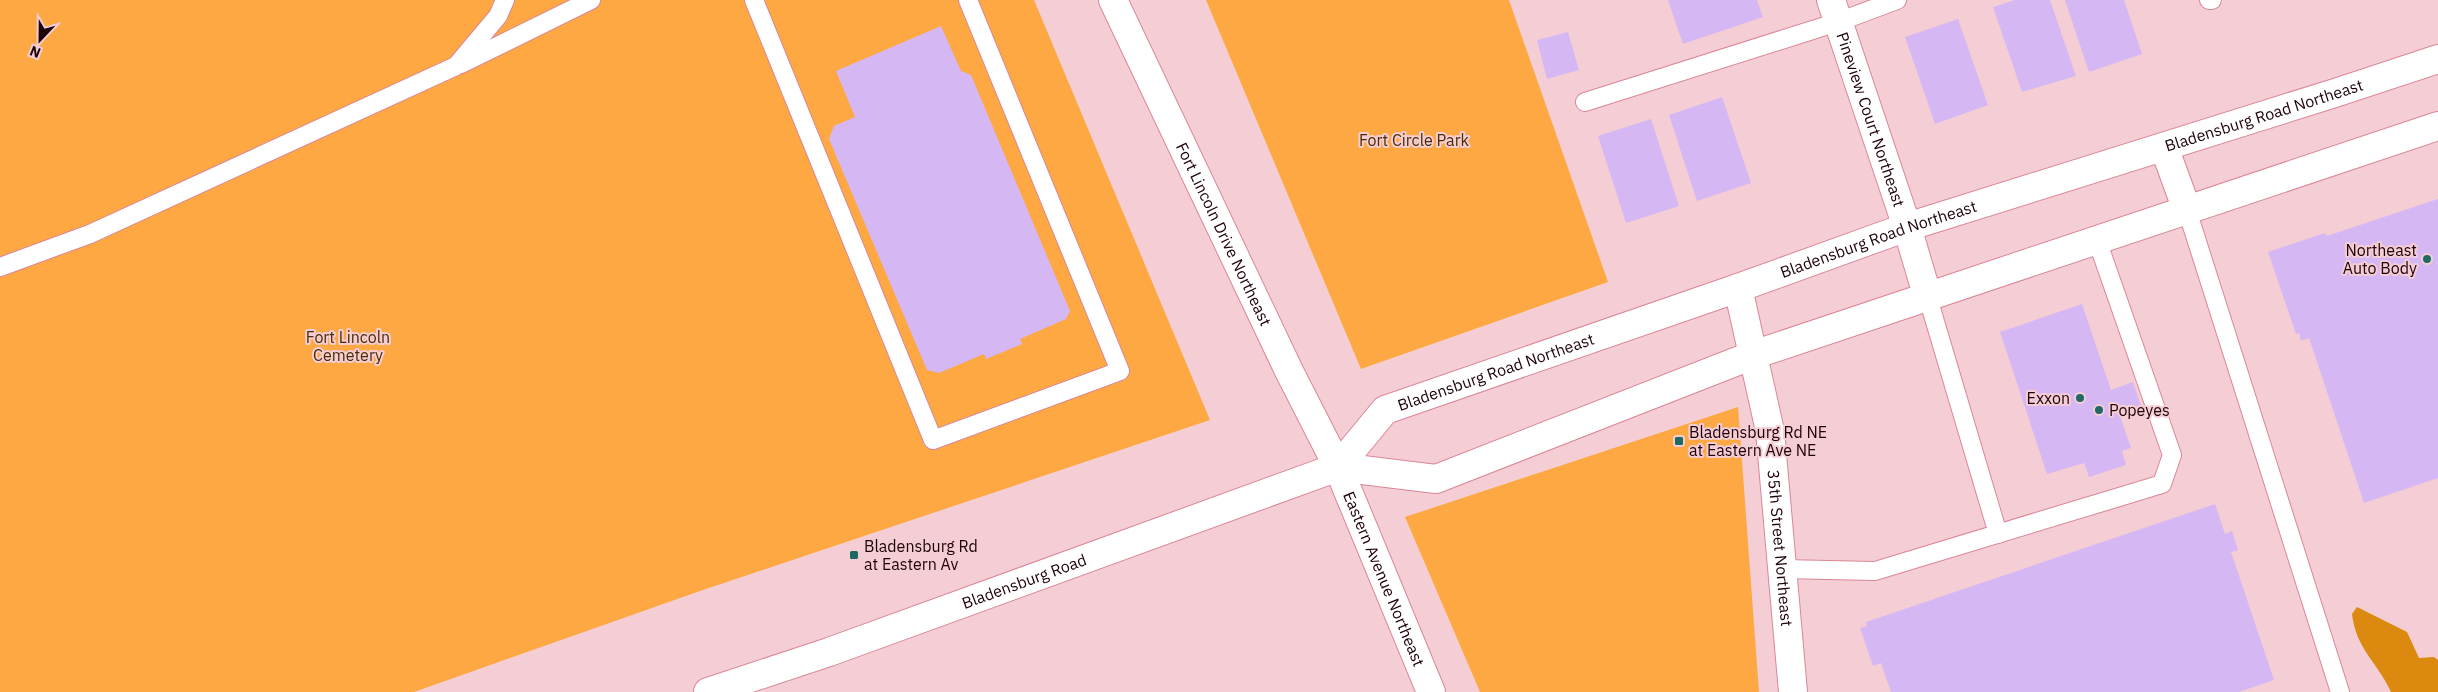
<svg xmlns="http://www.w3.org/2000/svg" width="2438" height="692" viewBox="0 0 2438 692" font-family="'IBM Plex Sans',sans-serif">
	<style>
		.green { fill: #fda842 }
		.forest { fill: #dc8910 }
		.building { fill: #d5b7f4 }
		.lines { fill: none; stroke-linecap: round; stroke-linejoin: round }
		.service-casing { stroke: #db8697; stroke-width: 20 }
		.minor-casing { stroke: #db8697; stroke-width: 30 }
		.tertiary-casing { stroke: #db8697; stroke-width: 30 }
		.secondary-casing { stroke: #db8697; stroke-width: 30 }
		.primary-casing { stroke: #db8697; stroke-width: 30 }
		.service { stroke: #fff; stroke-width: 18 }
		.minor { stroke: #fff; stroke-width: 28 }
		.tertiary { stroke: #fff; stroke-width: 28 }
		.secondary { stroke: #fff; stroke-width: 28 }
		.primary { stroke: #fff; stroke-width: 28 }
		.poi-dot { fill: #1e6963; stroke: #f4ced4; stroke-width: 2 }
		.labels { text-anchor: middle; stroke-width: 4; stroke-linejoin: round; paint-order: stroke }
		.street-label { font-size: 16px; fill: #1e0209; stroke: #f4ced4 }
		.park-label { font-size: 16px; fill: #4c2b00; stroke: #f4ced4 }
		.poi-label { font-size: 16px; fill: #1e0209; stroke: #f4ced4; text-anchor: start }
	</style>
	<rect width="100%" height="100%" fill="#f4ced4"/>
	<g class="green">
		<path d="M0 0H1034L1210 420 700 591 414 692H0Z"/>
		<path d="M1206 0H1509L1608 282 1361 369Z"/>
		<path d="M1738 407 1759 692H1480L1405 517Z"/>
	</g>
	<path class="forest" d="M2357 607 2407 632 2419 658 2434 657 2438 660V692H2391C2378 663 2356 649 2352 614Z"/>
	<g class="building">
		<path d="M1668 0H1757L1763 17 1683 44Z"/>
		<path d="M2015 0H2050L2076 76 2022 92 1993 7Z"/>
		<path d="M2065 0H2124L2142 54 2089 72Z"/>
		<path d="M1958 19 1988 105 1935 124 1905 37Z"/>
		<path d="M941 26 961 71 971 75 1070 311 1066 319 1020 339 1022 344 986 359 984 354 939 373 927 370 829 139 834 126 855 117 836 71Z"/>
		<path d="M1568 32 1579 70 1547 79 1537 40Z"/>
		<path d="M1722 97 1751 183 1697 201 1669 115Z"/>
		<path d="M1651 119 1679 206 1626 223 1598 136Z"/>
		<path d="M2438 199V478L2364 503 2309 338 2301 341 2299 333 2296 334 2268 252 2325 233 2327 236Z"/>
		<path d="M2082 304 2111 390 2133 382 2141 406 2119 413 2131 448 2122 451 2126 465 2089 477 2084 463 2047 474 2000 332Z"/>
		<path d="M2215 504 2225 534 2232 531 2238 550 2231 552 2274 680 2239 692H1891L1881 663 1873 666 1860 628 1867 626 1866 622Z"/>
	</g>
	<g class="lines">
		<defs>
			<g id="service">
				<path d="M754 0 933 440 1120 371 968 0"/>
				<path d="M2209 0H2212"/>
				<path d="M461 64 591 0"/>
				<path d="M1585 102 1838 22 1897 0"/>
				<path d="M2187 210 2340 692"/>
				<path d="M0 267 90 234 456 66 498 16 505 0"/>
				<path d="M1928 298 1998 534"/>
				<path d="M1782 569 1875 571 2162 484 2172 455 2097 240"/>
			</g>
			<g id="minor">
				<path id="s1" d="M1831 0 1907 227 1928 298"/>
				<path id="s2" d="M1738 288 1770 431 1793 692"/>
			</g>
			<g id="tertiary">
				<path id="s3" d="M1113 0 1289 371 1338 467"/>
			</g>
			<g id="secondary">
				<path id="s4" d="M1338 467 1431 692"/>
			</g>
			<g id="primary">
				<path d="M2164 147 2187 210"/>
				<path id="s5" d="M1338 467 1385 410 1738 288 1907 227 2335 93 2438 59"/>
				<path id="s6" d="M708 692 829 652 1338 467 1436 479 1753 355 2438 126"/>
			</g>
		</defs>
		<use href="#service" class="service-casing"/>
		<use href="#minor" class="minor-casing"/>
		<use href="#tertiary" class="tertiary-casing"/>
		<use href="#secondary" class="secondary-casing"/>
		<use href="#primary" class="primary-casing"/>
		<use href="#service" class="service"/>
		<use href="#minor" class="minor"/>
		<use href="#tertiary" class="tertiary"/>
		<use href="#secondary" class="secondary"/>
		<use href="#primary" class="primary"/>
	</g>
	<g class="poi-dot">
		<circle cx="2427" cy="259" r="5"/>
		<circle cx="2080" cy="398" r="5"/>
		<circle cx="2099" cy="410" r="5"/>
		<rect x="1674" y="436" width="10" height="10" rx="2.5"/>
		<rect x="849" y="550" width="10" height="10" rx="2.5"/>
	</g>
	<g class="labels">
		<g class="street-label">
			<text dy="6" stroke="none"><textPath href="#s5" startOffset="1001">Bladensburg Road Northeast</textPath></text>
			<text dy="6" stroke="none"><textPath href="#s1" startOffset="126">Pineview Court Northeast</textPath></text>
			<text dy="6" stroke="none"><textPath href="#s3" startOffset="259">Fort Lincoln Drive Northeast</textPath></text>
			<text dy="6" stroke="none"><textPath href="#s5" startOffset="596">Bladensburg Road Northeast</textPath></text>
			<text dy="6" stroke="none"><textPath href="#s5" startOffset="191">Bladensburg Road Northeast</textPath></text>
			<text dy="6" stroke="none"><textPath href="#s2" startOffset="264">35th Street Northeast</textPath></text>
			<text dy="6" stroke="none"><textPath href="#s4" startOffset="121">Eastern Avenue Northeast</textPath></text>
			<text dy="6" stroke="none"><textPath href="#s6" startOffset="335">Bladensburg Road</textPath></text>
		</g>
		<g class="park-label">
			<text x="1414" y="146">Fort Circle Park</text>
			<text x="348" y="343">Fort Lincoln<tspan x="348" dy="18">Cemetery</tspan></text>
		</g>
		<g class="poi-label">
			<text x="2417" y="256" text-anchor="end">Northeast<tspan x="2417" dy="18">Auto Body</tspan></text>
			<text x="2070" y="404" text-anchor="end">Exxon</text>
			<text x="2109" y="416">Popeyes</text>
			<text x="1689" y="438">Bladensburg Rd NE<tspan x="1689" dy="18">at Eastern Ave NE</tspan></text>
			<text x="864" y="552">Bladensburg Rd<tspan x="864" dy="18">at Eastern Av</tspan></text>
		</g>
	</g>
	<g transform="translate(40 40) rotate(202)" stroke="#f4ced4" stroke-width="4" paint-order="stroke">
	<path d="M0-4L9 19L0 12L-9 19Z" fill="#1e0209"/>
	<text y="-8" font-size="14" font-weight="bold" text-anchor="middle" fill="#1e0209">N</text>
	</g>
</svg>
